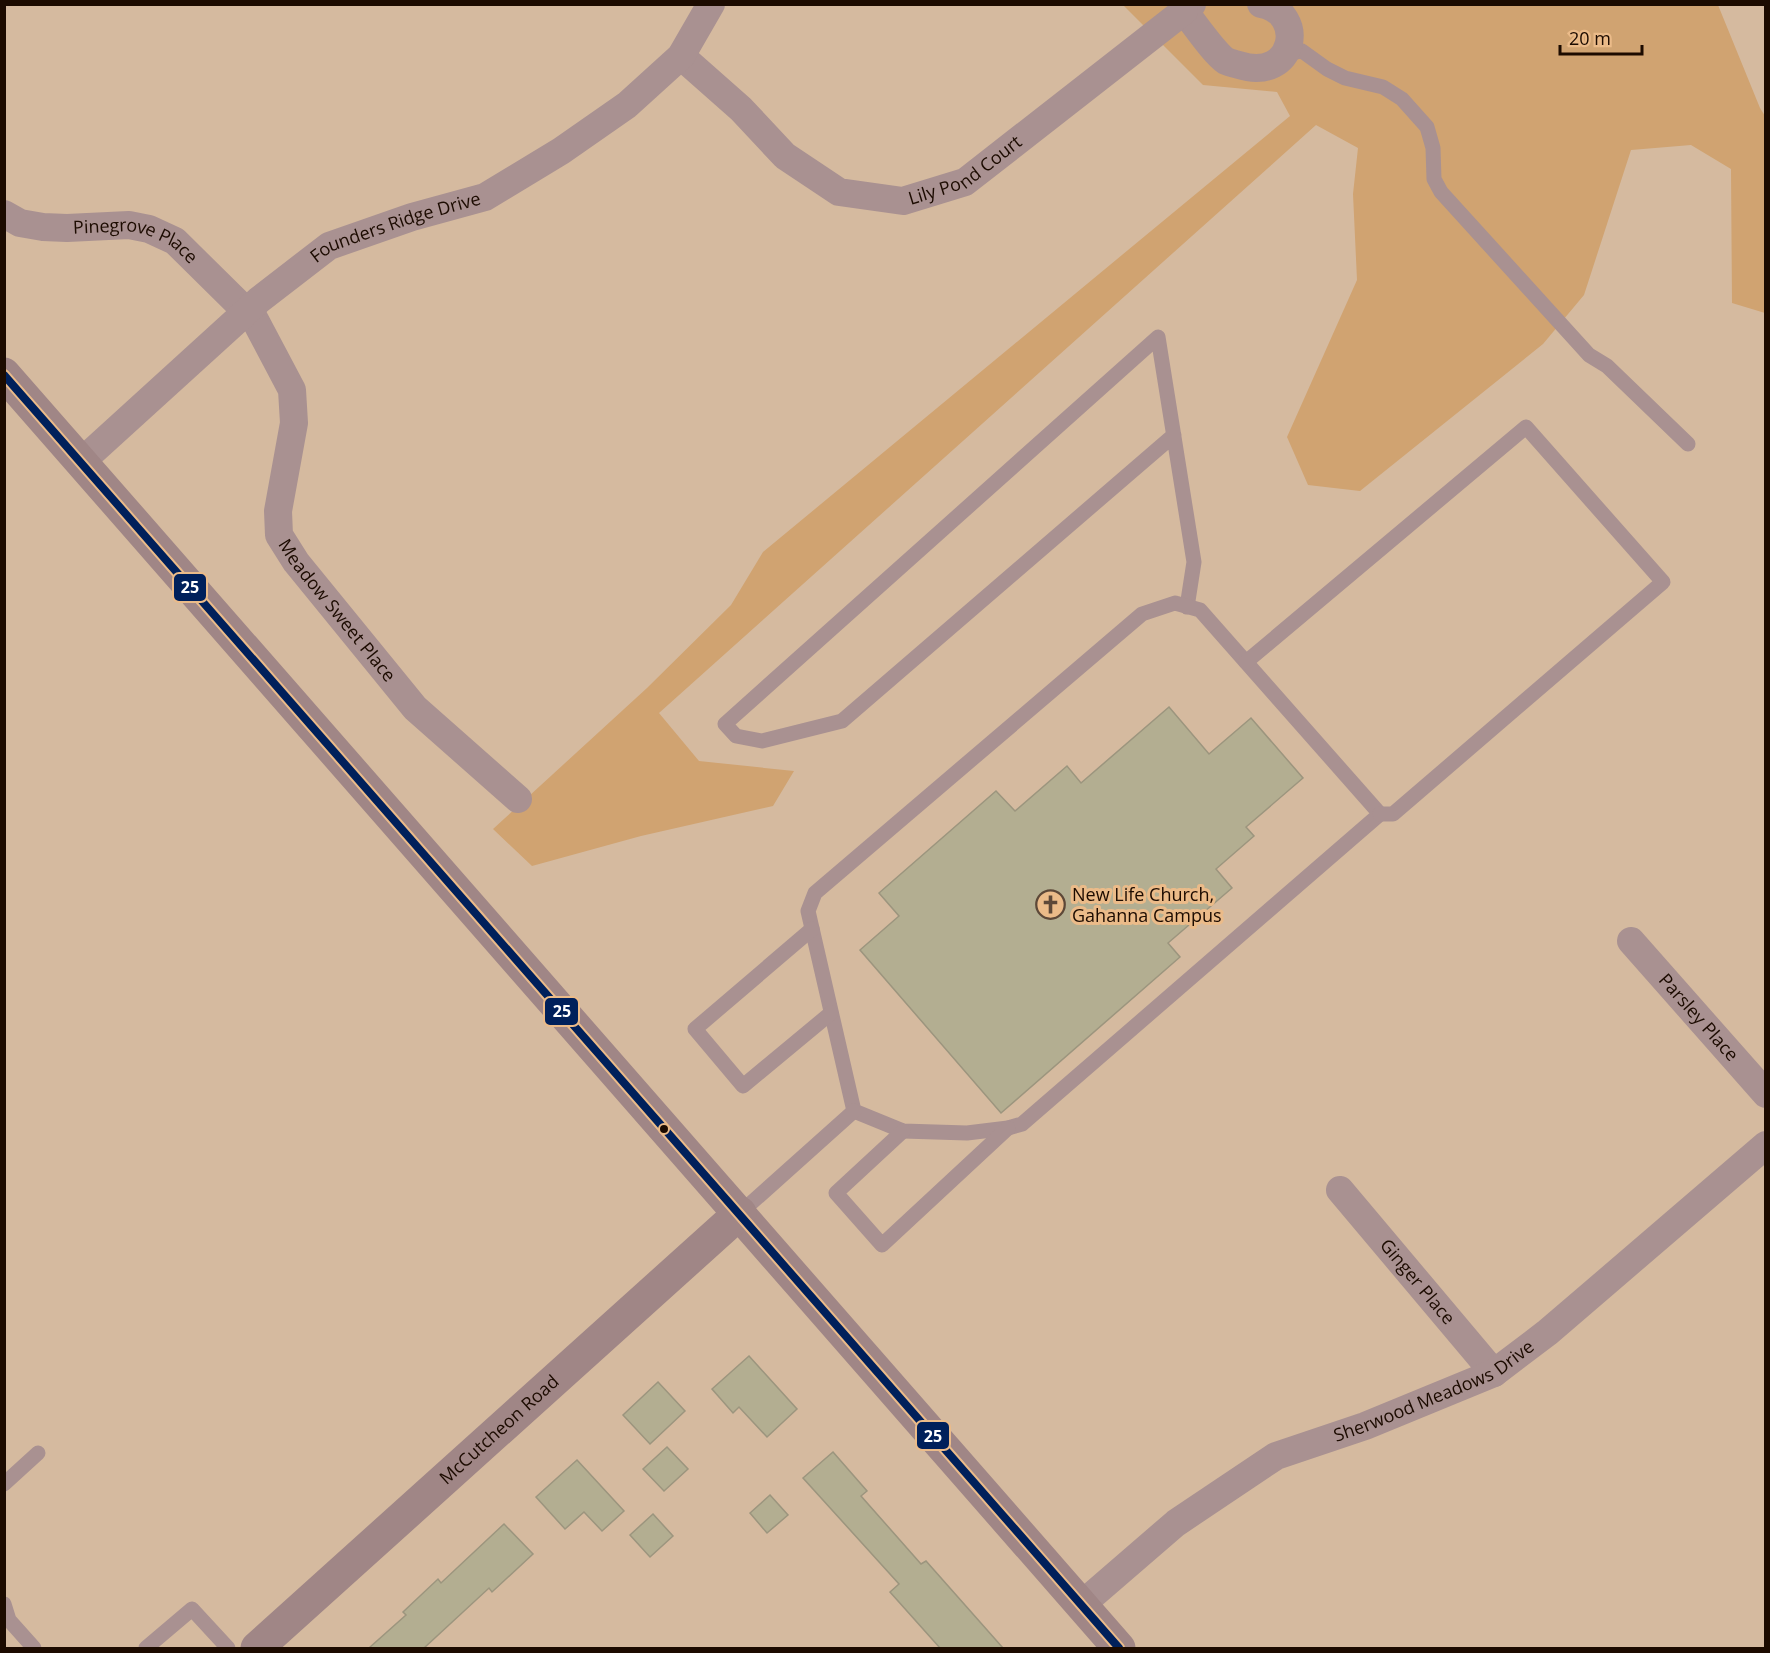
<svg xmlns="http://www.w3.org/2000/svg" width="1770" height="1653" viewBox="0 0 1770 1653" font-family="'Open Sans',sans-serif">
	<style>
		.green { fill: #d0a371 }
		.building { fill: #b3ae91; stroke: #9c957e; stroke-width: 1.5 }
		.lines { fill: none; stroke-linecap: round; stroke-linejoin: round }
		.service { stroke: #a99191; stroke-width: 15 }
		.minor { stroke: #a99191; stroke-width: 28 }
		.secondary { stroke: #a08686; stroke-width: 33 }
		.bus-1-casing { stroke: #ebbb89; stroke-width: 12 }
		.bus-1 { stroke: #00205b; stroke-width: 8 }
		.bus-dot { fill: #1c0b00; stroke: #ebbb89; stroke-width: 2 }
		.labels { text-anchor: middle; stroke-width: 6; stroke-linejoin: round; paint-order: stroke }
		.street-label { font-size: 18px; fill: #1c0b00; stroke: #ebbb89 }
		.poi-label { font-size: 18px; fill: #1c0b00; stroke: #ebbb89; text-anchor: start }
		.line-badge { stroke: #ebbb89; stroke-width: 2 }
		.badge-label { font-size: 16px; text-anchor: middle; font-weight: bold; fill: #fff }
	</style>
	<rect width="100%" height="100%" fill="#d5ba9f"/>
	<path class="green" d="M1123 5H1718L1760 108 1765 116V313L1732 303 1731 169 1691 145 1631 150 1584 295 1543 344 1360 491 1308 485 1287 437 1357 280 1353 194 1358 148 1316 125 659 713 699 761 794 771 773 806 641 836 532 866 493 829 647 688 731 605 763 552 1290 116 1277 92 1203 85Z"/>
	<g class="building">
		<path d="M1169 707 1209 754 1251 718 1303 778 1246 827 1254 836 1216 869 1232 888 1168 943 1180 957 1001 1113 860 950 899 916 879 893 996 791 1015 811 1067 766 1081 783Z"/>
		<path d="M749 1356 797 1409 767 1437 739 1407 733 1413 712 1389Z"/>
		<path d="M658 1382 685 1411 650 1444 623 1415Z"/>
		<path d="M667 1447 688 1469 664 1491 643 1469Z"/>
		<path d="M833 1452 867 1491 861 1496 921 1564 926 1561 1003 1648H940L890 1592 899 1584 803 1478Z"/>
		<path d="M577 1460 624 1511 602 1531 584 1512 565 1529 536 1497Z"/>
		<path d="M770 1495 788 1515 767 1533 750 1513Z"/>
		<path d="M653 1514 673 1536 650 1557 630 1535Z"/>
		<path d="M504 1524 533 1554 492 1592 489 1588 424 1648H369L406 1615 403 1612 438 1579 441 1583Z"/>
	</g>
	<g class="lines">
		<g class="service">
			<path d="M1286 54 1302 51 1327 69 1345 78 1383 87 1402 99 1427 127 1433 148 1434 179 1441 192 1589 355 1607 366 1688 444"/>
			<path d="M1174 435 842 721 762 741 736 736 725 724 1158 337 1194 562 1187 607"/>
			<path d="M1175 603 1200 610 1380 814 1022 1124 1008 1128 967 1133 903 1131 854 1111 808 911 815 893 1142 614Z"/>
			<path d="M1246 662 1526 427 1663 582 1393 814H1380"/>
			<path d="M812 929 695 1029 743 1086 831 1013"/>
			<path d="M903 1131 836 1193 882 1245 1008 1128"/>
			<path d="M740 1213 854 1111"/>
			<path d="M4 1484 38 1453"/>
			<path d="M4 1604 9 1620 34 1648"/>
			<path d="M146 1648 192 1609 228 1648"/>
		</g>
		<g class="minor">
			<path d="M1192 4 1184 11C1194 23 1214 53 1226 61 1230 63 1236 64 1239 65 1296 83 1307 12 1261 4"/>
			<path id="s1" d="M681 56 741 109 785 156 839 192 903 201 965 182 1184 11"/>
			<path id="s2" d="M4 214 20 223 43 227 67 228 129 225 149 229 175 241 255 320 292 390 294 423 278 511 279 535 296 562 415 708 518 799"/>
			<path id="s3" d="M81 462 259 300 329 246 412 217 485 197 561 151 627 105 681 56 711 4"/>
			<path id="s4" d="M1631 941 1766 1094"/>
			<path id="s5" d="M1340 1190 1494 1373"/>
			<path id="s6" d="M1081 1605 1176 1523 1276 1456 1365 1426 1494 1373 1548 1332 1766 1145"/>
		</g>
		<g class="secondary">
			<path d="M4 374 1119 1648"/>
			<path id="s7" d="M257 1648 740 1213"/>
		</g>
		<defs>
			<path id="bus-1" d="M4 375 1119 1648"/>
		</defs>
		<use href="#bus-1" class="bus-1-casing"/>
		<use href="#bus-1" class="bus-1"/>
	</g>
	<defs>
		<symbol id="church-ring" viewBox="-11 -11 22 22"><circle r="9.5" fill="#ebbb89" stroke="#5d4838" stroke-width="1.5"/><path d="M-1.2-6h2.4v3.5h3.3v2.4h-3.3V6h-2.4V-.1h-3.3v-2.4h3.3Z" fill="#5d4838"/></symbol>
	</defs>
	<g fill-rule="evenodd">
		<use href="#church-ring" x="1034" y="888" width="33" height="33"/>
	</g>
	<circle class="bus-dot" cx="664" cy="1129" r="5"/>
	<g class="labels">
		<g class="street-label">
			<text dy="6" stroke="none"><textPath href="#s1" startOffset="344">Lily Pond Court</textPath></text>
			<text dy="6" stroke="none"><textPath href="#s3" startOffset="398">Founders Ridge Drive</textPath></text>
			<text dy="6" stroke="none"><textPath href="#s2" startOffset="138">Pinegrove Place</textPath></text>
			<text dy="6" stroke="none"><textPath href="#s2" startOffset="610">Meadow Sweet Place</textPath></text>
			<text dy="6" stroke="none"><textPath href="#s4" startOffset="102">Parsley Place</textPath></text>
			<text dy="6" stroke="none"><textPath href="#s5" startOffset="120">Ginger Place</textPath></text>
			<text dy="6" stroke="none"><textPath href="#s6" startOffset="417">Sherwood Meadows Drive</textPath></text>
			<text dy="6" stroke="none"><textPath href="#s7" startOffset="326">McCutcheon Road</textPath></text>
		</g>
		<g class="poi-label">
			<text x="1072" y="901">New Life Church,<tspan x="1072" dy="21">Gahanna Campus</tspan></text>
		</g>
	</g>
	<g class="line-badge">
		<rect x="173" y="573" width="34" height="29" rx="6" fill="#00205b"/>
		<rect x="544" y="997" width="35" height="29" rx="6" fill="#00205b"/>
		<rect x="916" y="1421" width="34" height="29" rx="6" fill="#00205b"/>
	</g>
	<g class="badge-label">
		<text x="190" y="593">25</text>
		<text x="562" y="1017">25</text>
		<text x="933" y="1442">25</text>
	</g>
	<rect width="1770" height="1653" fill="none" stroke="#1c0b00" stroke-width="12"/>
	<path d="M1560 45v9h82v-9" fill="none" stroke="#1c0b00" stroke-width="3"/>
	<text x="1569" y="45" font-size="18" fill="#1c0b00" stroke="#ebbb89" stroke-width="4.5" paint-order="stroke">20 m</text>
</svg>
